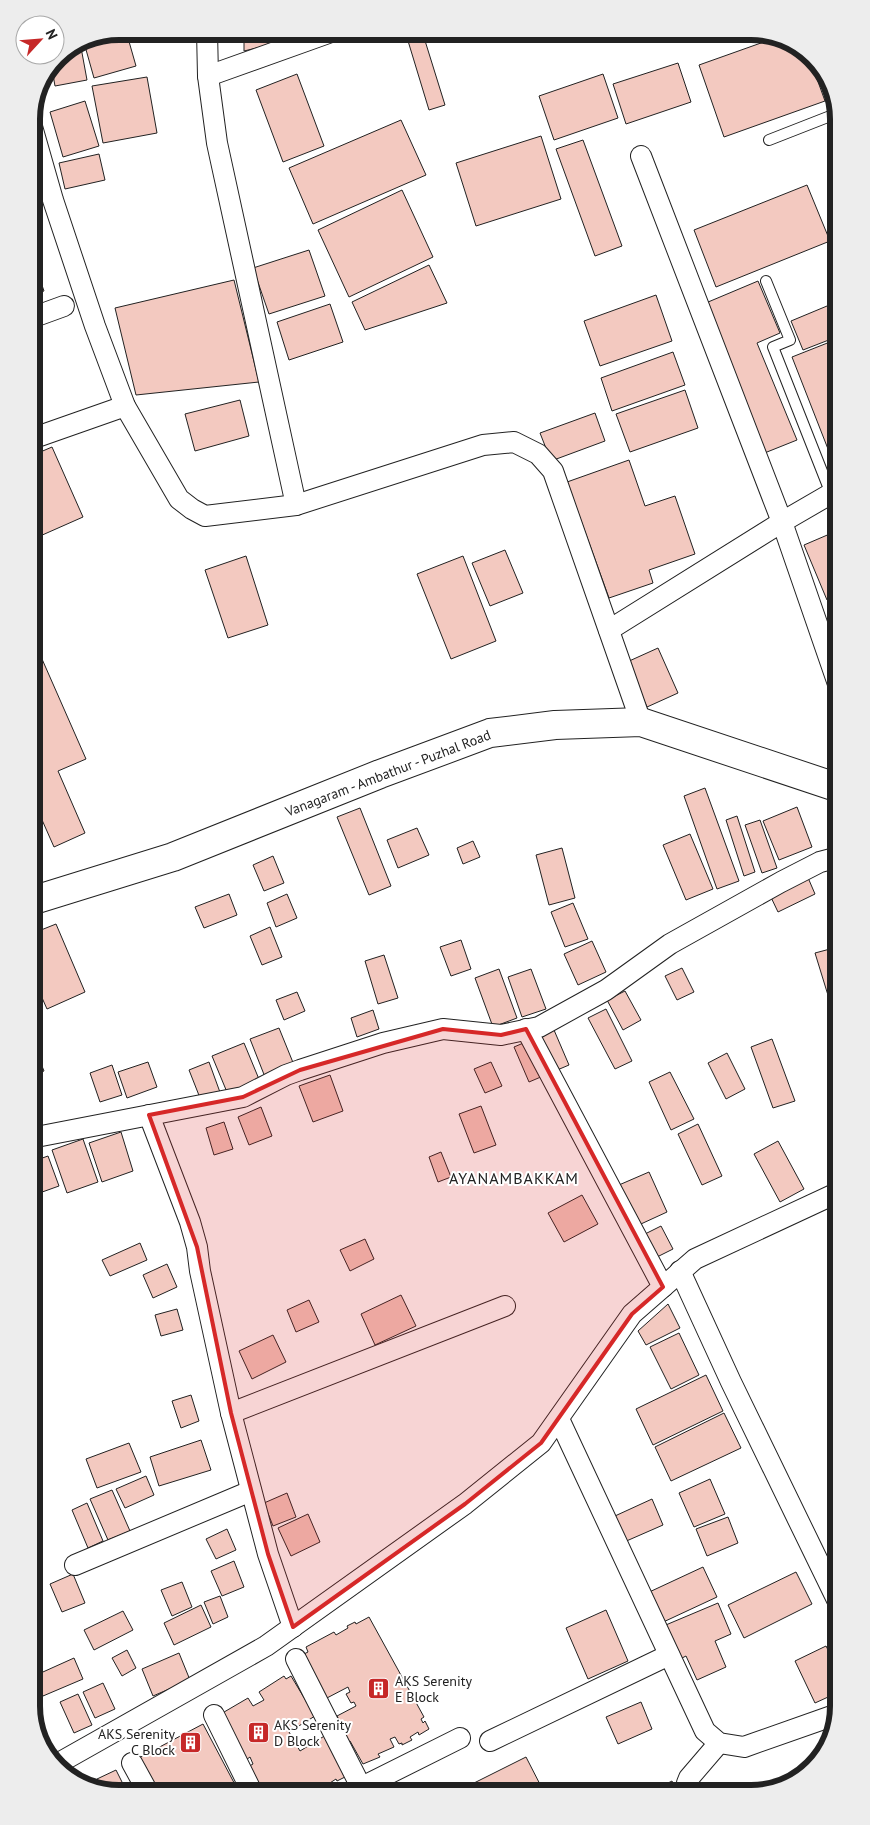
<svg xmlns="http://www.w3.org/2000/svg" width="870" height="1825" viewBox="0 0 870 1825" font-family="'PT Sans',sans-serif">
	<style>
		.building { fill: #f3c9c0; stroke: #222 }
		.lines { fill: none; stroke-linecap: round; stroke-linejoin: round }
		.lane-casing { stroke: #222; stroke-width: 12 }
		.street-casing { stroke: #222; stroke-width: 22 }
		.primary-casing { stroke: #222; stroke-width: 30 }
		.lane { stroke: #fff; stroke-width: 10 }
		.street { stroke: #fff; stroke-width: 20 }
		.primary { stroke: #fff; stroke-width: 28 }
		.marked { fill: #d62828; fill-opacity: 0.2; stroke: #d62828; stroke-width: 4; stroke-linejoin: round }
		.labels { text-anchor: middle; stroke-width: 4; stroke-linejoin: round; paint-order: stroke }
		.street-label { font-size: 14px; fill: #222; stroke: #fff }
		.poi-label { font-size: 14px; fill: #222; stroke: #fff; text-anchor: start }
		.quarter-label { font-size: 16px; letter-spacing: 1px; fill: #222; stroke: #fff }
		.rim { fill: none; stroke: #222; stroke-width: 6 }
	</style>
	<rect width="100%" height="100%" fill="#fff"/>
	<g class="building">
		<path d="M119 31H126L136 66 94 78 83 39Z"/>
		<path d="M244 31H301L302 37 244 51Z"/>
		<path d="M405 31H422L445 105 429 110Z"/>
		<path d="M775 38 804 49 808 54 825 101 724 137 699 65Z"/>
		<path d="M80 42 87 80 55 86 52 69 57 57Z"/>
		<path d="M678 63 691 102 626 124 613 84Z"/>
		<path d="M297 74 324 146 283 162 256 90Z"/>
		<path d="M603 74 618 118 554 140 539 96Z"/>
		<path d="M147 77 157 133 103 143 92 86Z"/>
		<path d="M85 101 99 146 63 157 50 112Z"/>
		<path d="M401 120 426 175 313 224 289 168Z"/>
		<path d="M541 136 561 199 476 226 456 163Z"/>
		<path d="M583 140 622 246 595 256 556 149Z"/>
		<path d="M99 154 105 180 65 189 59 163Z"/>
		<path d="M807 185 830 241 716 287 694 230Z"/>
		<path d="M402 190 433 257 349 297 318 230Z"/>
		<path d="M309 250 325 296 269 314 253 268Z"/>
		<path d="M31 254 44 291 31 295Z"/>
		<path d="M429 265 447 303 365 330 352 302Z"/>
		<path d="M234 280 259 382 136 395 115 308Z"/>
		<path d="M758 281 780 333 757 343 797 440 762 454 701 305Z"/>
		<path d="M656 295 672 341 600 366 584 321Z"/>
		<path d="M839 301V336L803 350 791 321Z"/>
		<path d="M330 304 343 342 289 360 277 322Z"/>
		<path d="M835 340 839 349V445L828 449 792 357Z"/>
		<path d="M673 352 685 385 612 411 601 378Z"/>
		<path d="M685 390 698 428 630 452 616 414Z"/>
		<path d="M240 400 249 436 195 451 185 414Z"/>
		<path d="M595 413 605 441 551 461 540 433Z"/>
		<path d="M52 447 83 517 31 540V456Z"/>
		<path d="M629 460 645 506 675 496 695 554 649 570 653 583 609 598 567 482Z"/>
		<path d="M839 530V595L827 600 804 545Z"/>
		<path d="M505 550 523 593 490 606 472 563Z"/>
		<path d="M246 556 268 625 228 638 205 570Z"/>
		<path d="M463 556 496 641 451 659 417 574Z"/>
		<path d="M31 634 86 759 58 771 85 833 54 847 31 795Z"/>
		<path d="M658 648 678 693 647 707 627 662Z"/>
		<path d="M705 788 739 881 717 889 684 796Z"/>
		<path d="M797 807 812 847 779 860 763 821Z"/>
		<path d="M360 808 391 886 369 895 337 817Z"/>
		<path d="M737 816 755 872 744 876 726 820Z"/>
		<path d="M760 820 777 868 762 873 745 825Z"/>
		<path d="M417 828 429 855 398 868 387 840Z"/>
		<path d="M690 834 713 889 686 900 663 845Z"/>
		<path d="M473 841 480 857 463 864 457 848Z"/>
		<path d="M562 848 575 898 549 905 536 855Z"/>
		<path d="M273 856 284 883 264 891 253 865Z"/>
		<path d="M806 873 815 894 778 912 768 891Z"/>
		<path d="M229 894 237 915 204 928 195 907Z"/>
		<path d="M287 894 297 918 276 927 267 903Z"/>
		<path d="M573 903 588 939 565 947 551 912Z"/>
		<path d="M56 924 85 992 47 1009 31 973V934Z"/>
		<path d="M270 927 282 957 262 965 250 936Z"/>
		<path d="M461 940 471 969 451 976 440 947Z"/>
		<path d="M592 941 606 972 578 985 564 954Z"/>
		<path d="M830 949 839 977V1002L831 1005 815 953Z"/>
		<path d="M384 955 398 998 378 1004 365 961Z"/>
		<path d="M682 968 694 992 677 1000 665 976Z"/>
		<path d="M499 969 517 1018 493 1027 475 978Z"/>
		<path d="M531 969 546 1009 522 1017 508 977Z"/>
		<path d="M31 991 42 1018 31 1023Z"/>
		<path d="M625 991 641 1020 623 1030 607 1000Z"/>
		<path d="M297 992 305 1011 284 1020 276 1000Z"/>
		<path d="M606 1009 632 1061 615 1069 588 1018Z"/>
		<path d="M373 1010 379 1029 357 1037 351 1018Z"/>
		<path d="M279 1028 294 1065 265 1077 250 1039Z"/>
		<path d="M554 1030 569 1065 529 1082 514 1047Z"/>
		<path d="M31 1039 44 1071 31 1076Z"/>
		<path d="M772 1039 795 1101 773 1108 751 1047Z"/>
		<path d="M244 1043 261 1084 229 1097 212 1056Z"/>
		<path d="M727 1053 745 1089 726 1099 708 1063Z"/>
		<path d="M148 1062 157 1087 127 1098 118 1072Z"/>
		<path d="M209 1062 221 1095 202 1103 189 1070Z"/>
		<path d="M491 1062 502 1086 485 1093 474 1069Z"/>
		<path d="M112 1065 122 1095 100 1102 90 1073Z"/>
		<path d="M670 1072 694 1119 671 1130 649 1082Z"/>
		<path d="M330 1075 343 1111 313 1122 299 1086Z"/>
		<path d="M481 1106 496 1145 474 1153 459 1114Z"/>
		<path d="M261 1107 272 1136 249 1145 238 1117Z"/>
		<path d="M224 1122 233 1149 214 1155 206 1128Z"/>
		<path d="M698 1124 722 1176 702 1185 678 1134Z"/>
		<path d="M121 1132 133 1171 102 1182 89 1143Z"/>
		<path d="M83 1139 98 1182 67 1193 52 1150Z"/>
		<path d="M778 1141 804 1189 780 1202 754 1154Z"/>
		<path d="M441 1152 451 1177 438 1182 429 1157Z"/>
		<path d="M48 1156 59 1186 31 1196V1162Z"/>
		<path d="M649 1172 667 1212 630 1229 612 1188Z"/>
		<path d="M582 1195 598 1224 564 1242 548 1213Z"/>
		<path d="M661 1226 673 1249 651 1260 639 1237Z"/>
		<path d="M365 1239 374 1259 350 1271 340 1250Z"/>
		<path d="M140 1243 147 1260 110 1276 102 1260Z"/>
		<path d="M167 1264 177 1287 153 1298 143 1275Z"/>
		<path d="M401 1295 416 1326 375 1345 361 1314Z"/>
		<path d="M309 1300 319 1322 296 1332 287 1310Z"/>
		<path d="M668 1304 680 1328 646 1345 638 1331Z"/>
		<path d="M177 1309 183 1330 161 1336 155 1315Z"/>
		<path d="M679 1333 699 1375 671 1389 650 1347Z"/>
		<path d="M273 1335 286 1362 252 1379 239 1351Z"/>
		<path d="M706 1375 723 1411 653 1445 636 1409Z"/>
		<path d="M191 1395 199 1421 181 1428 172 1401Z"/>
		<path d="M724 1413 741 1448 671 1481 655 1447Z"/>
		<path d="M201 1440 211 1470 159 1486 150 1457Z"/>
		<path d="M129 1443 141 1472 97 1488 86 1459Z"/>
		<path d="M146 1476 154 1495 125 1508 116 1489Z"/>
		<path d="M710 1479 725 1514 694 1527 679 1493Z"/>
		<path d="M112 1490 130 1531 108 1540 90 1499Z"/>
		<path d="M287 1493 296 1517 273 1526 264 1503Z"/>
		<path d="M652 1499 663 1525 615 1546 604 1521Z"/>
		<path d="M87 1503 103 1541 88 1548 72 1510Z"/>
		<path d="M308 1514 320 1542 291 1556 278 1528Z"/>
		<path d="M839 1516V1544L828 1521Z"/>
		<path d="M728 1517 738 1543 707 1556 696 1529Z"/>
		<path d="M227 1529 236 1550 216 1559 206 1539Z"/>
		<path d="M839 1560V1594L826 1566Z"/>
		<path d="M234 1561 244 1587 222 1596 211 1571Z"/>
		<path d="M703 1567 717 1597 659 1624 645 1594Z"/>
		<path d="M796 1572 812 1604 744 1638 728 1605Z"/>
		<path d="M73 1574 85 1603 62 1612 50 1584Z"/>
		<path d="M182 1582 192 1607 172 1616 161 1590Z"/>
		<path d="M220 1596 228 1617 213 1624 204 1602Z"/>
		<path d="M718 1603 731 1634 715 1641 726 1667 697 1680 686 1656 676 1661 661 1627Z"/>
		<path d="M201 1605 211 1627 174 1645 164 1623Z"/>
		<path d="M606 1610 628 1661 588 1679 566 1628Z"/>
		<path d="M123 1611 133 1630 94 1650 84 1630Z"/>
		<path d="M369 1617 424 1717 421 1719 423 1723 425 1721 429 1729 419 1735 418 1732 410 1737 412 1740 402 1745V1743L399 1744 395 1737 390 1739 394 1747 378 1754 380 1757 363 1764 350 1741 348 1742 342 1730 344 1729 337 1716 356 1706 354 1702 351 1703 346 1694 350 1692 348 1687 325 1699 317 1684 319 1683 315 1675 312 1677 304 1654 308 1652 306 1647 334 1632 336 1635 348 1628 347 1626 355 1622 356 1624Z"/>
		<path d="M826 1646 839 1671V1692L815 1703 795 1661Z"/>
		<path d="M127 1650 136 1668 122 1676 112 1658Z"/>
		<path d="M179 1653 190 1680 153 1696 142 1669Z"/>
		<path d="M74 1658 83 1679 43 1696 34 1676Z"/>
		<path d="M284 1676 286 1679 291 1676 315 1716 289 1732 300 1751 326 1735 348 1771 343 1774 345 1777 337 1781 336 1779 316 1792 311 1783 298 1791 300 1794H262L246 1768 253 1764 250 1757 243 1762 219 1715 248 1698 253 1706 264 1700 259 1692Z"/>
		<path d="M103 1683 115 1709 95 1718 83 1692Z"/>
		<path d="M78 1694 92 1725 74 1733 60 1702Z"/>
		<path d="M641 1702 652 1729 618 1744 606 1717Z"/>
		<path d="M203 1724 240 1794H153L135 1760Z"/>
		<path d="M526 1757 545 1794H472L468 1786Z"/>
		<path d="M116 1770 123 1784 125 1782 129 1789 126 1791 128 1794H114L88 1784 98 1781 97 1779Z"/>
		<path d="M672 1781 678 1794H646Z"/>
	</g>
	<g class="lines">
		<defs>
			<g id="lane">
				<path d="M769 140 838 113"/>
				<path d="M766 281 790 340 773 347 831 494"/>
			</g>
			<g id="street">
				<path d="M207 31 208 76 217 143 296 505"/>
				<path d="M208 76 334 31"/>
				<path d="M31 123 53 200 95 326 125 406 179 499 192 509 205 516 296 505 483 445 514 442 538 454 553 471 641 722"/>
				<path d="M641 156 782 522 839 687"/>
				<path d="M31 318 64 306"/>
				<path d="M31 439 125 406"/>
				<path d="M609 630 782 522 839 489"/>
				<path d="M526 1029 663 1287"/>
				<path d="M149 1115 190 1222 197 1247 200 1271 231 1413 268 1554 293 1627"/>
				<path d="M31 1138 243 1097 286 1075 300 1070 383 1043 443 1029 501 1035 539 1027 606 990 670 944 781 882 820 862 839 857"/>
				<path d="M680 1271 731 1382 839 1604"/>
				<path d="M231 1413 505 1306"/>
				<path d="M559 1419 705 1731 719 1743 744 1747 832 1716"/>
				<path d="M75 1565 251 1491"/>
				<path d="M296 1659 361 1787"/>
				<path d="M214 1715 253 1794"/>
				<path d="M490 1741 669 1655"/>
				<path d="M132 1763 149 1794"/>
				<path d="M57 1764 266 1646 465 1504 541 1443 632 1314 695 1259 839 1192"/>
				<path d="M348 1794 460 1738"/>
				<path d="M689 1794 687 1783 689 1778 719 1743"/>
			</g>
			<path id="primary" d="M31 901 173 857 380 774 490 733 555 725 641 722 839 788"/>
		</defs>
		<use href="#lane" class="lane-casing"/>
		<use href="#street" class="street-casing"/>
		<use href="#primary" class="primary-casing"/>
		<use href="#lane" class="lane"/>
		<use href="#street" class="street"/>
		<use href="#primary" class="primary"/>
	</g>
	<path class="marked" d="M443 1029 501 1035 526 1029 663 1287 632 1314 541 1443 465 1504 293 1627 268 1554 231 1413 197 1247 149 1115 243 1097 300 1070Z"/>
	<defs>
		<symbol id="building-square" viewBox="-11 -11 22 22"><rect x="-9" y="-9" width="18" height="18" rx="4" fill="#c62828" stroke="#fff"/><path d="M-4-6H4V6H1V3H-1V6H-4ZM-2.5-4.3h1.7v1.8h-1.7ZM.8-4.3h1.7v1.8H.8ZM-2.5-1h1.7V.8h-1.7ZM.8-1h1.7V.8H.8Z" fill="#fff"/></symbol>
	</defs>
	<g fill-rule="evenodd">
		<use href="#building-square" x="366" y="1676" width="25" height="25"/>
		<use href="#building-square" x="246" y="1720" width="25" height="25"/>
		<use href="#building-square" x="178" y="1730" width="25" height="25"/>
	</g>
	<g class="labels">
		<g class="street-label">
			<text transform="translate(388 773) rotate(-21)" y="5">Vanagaram - Ambathur - Puzhal Road</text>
		</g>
		<g class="poi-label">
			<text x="395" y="1686">AKS Serenity<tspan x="395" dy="16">E Block</tspan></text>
			<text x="274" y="1730">AKS Serenity<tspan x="274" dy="16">D Block</tspan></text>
			<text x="175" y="1739" text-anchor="end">AKS Serenity<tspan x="175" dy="16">C Block</tspan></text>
		</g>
		<g class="quarter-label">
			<text x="514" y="1184">AYANAMBAKKAM</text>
		</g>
	</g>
	<path d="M0 0H870V1825H0ZM119 40H751A79 79 0 0 1 830 119V1706A79 79 0 0 1 751 1785H119A79 79 0 0 1 40 1706V119A79 79 0 0 1 119 40Z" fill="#ededed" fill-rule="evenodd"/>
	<path class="rim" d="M119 40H751A79 79 0 0 1 830 119V1706A79 79 0 0 1 751 1785H119A79 79 0 0 1 40 1706V119A79 79 0 0 1 119 40Z"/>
	<g transform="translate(40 40) rotate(64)"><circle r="24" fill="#ffffff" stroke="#a7a7a7"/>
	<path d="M0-4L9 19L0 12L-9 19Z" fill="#c62828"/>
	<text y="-8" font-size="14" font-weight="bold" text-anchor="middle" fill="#222222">N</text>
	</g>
</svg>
